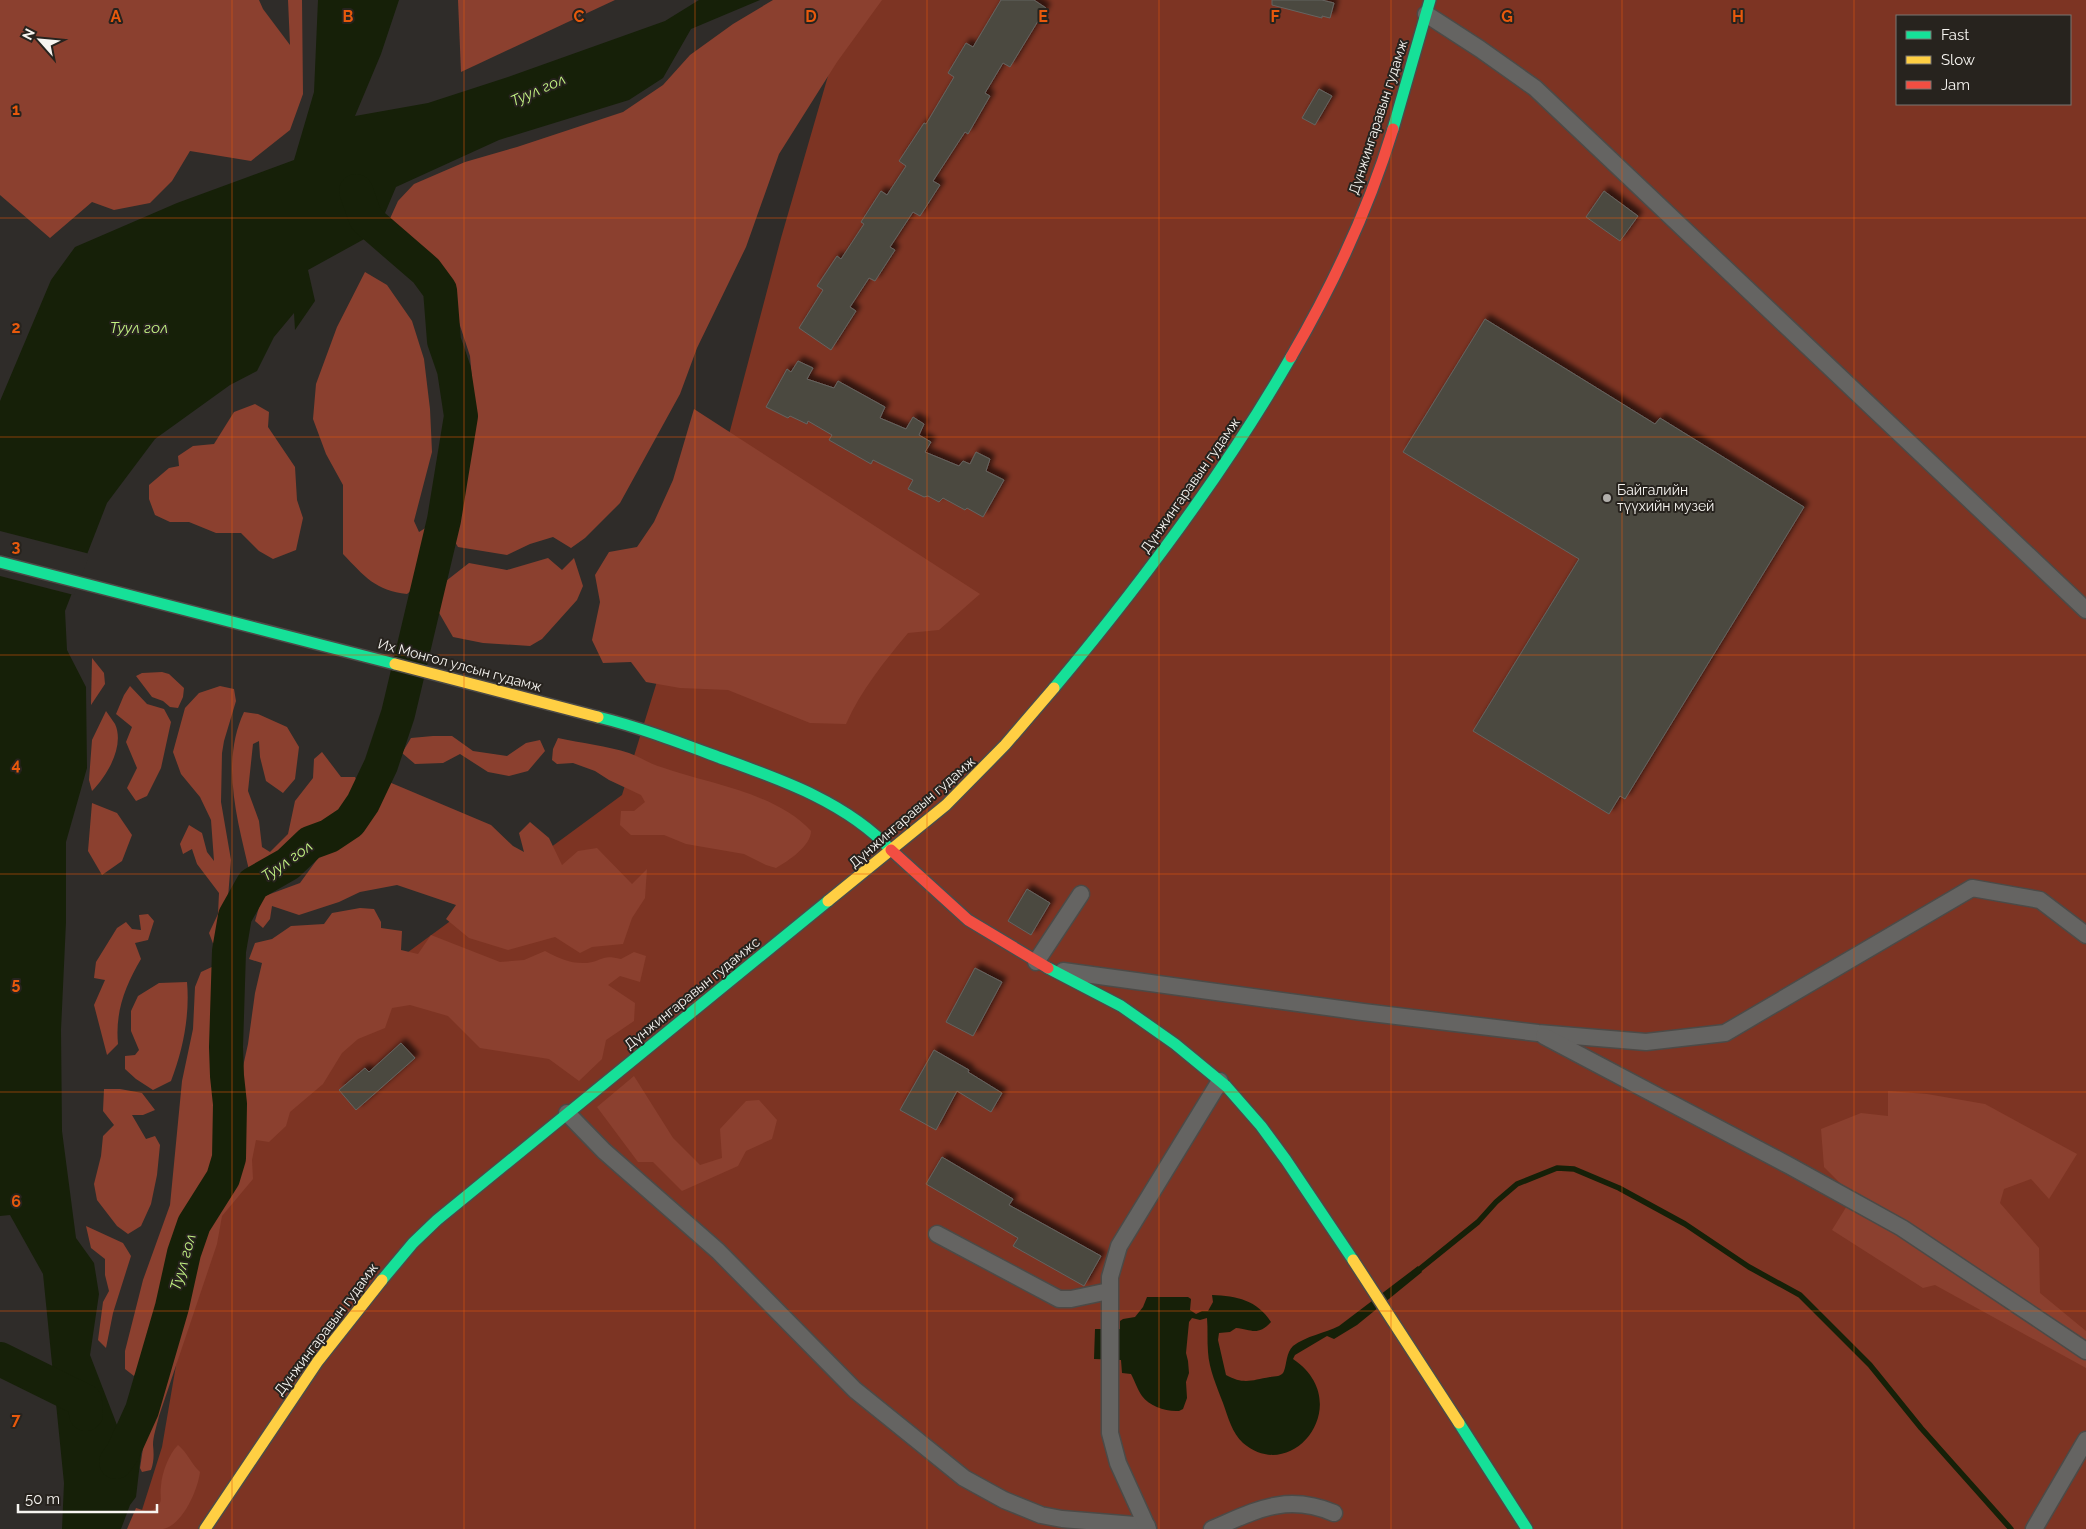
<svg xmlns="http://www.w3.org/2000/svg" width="2086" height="1529" viewBox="0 0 2086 1529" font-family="Raleway,sans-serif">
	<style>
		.green { fill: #7d3423; fill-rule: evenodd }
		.forest { fill: #8b402f }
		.water { fill: #162008 }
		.pier { fill: #2f2c29 }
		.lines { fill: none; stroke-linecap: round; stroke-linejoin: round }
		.stream { stroke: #162008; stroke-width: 5.5 }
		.river { stroke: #162008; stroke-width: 34 }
		.building { fill: #4b493f; stroke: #656461; filter: url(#shadow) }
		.street-casing { stroke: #4c4a47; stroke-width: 19 }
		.fast-casing { stroke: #4c4a47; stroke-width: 14 }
		.slow-casing { stroke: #4c4a47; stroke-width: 14 }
		.jam-casing { stroke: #4c4a47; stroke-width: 14 }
		.street { stroke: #656462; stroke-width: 16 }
		.fast { stroke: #16e098; stroke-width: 11 }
		.slow { stroke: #ffcf43; stroke-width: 11 }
		.jam { stroke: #f24e42; stroke-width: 11 }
		.grid { fill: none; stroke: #e8590c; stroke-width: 1; stroke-opacity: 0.55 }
		.poi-dot { fill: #b1afab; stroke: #27231e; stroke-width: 2 }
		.labels { text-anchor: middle; stroke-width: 4; stroke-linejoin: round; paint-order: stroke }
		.street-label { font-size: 14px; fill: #f7f5f1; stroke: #27231e }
		.poi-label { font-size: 14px; fill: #f7f5f1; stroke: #27231e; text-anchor: start }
		.water-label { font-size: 15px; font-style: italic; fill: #c4f584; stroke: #27231e }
		.grid-label { font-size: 16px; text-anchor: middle; font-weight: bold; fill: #e8590c; stroke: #27231e; stroke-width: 4; stroke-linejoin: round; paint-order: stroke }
	</style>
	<defs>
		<filter id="shadow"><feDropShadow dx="4.5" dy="-4.5" stdDeviation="2.5" flood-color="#0009"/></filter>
	</defs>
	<rect width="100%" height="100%" fill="#2f2c29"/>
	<path class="green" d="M850 0H2086V1529H136L162 1447 180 1342 209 1231 306 1027 622 795 704 529 781 238ZM1897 16H2070V104H1897Z"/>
	<g class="forest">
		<path d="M0 0H259L263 9 290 45 288 0H302L303 94 290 130 251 161 190 151 172 181 150 203 114 210 92 202 50 238 0 195Z"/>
		<path d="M458 0H615L461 72Z"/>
		<path d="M773 0H882L837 62 779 154 746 247 697 348 680 394 620 503 585 538 571 548 553 537 530 544 507 555 458 547 452 537 463 474 476 425 470 356 442 271 413 241 388 223 398 201 414 184 465 162 517 147 623 112 663 85 690 55 733 24Z"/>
		<path d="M365 272 387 285 412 321 424 359 430 409 432 452 414 521 419 532 435 522 438 537 434 549 419 584 407 594C376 591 364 576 343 554V485L326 454 313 419 316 384 337 327Z"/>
		<path d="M255 404 269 412 268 427 295 467 297 500 303 518 296 550 273 559 259 551 241 533H216L189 522H170L155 515 149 499V485L169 468 179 466 178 456 193 446 214 444 234 412Z"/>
		<path d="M694 409 980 594 939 630 908 633C884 662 861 690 846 724L810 723 728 690 680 688 646 682 631 662 603 663 592 640 600 602 595 575 609 552 637 547 654 522 673 480Z"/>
		<path d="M548 558 562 570 574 558 583 586 577 600 542 639 530 646 483 643 453 637 438 611 442 591 446 581 469 563 507 570Z"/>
		<path d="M92 658 104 673 105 684 91 705Z"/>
		<path d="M162 672 169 674 184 688 183 697 178 708 170 707 163 701 152 697 136 676 142 673Z"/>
		<path d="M130 686 147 704 164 709 171 722 161 768 147 796 136 801 127 788 137 768 126 742 132 727 116 714 124 695Z"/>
		<path d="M220 686 234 689 236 701 224 741 222 753 221 802 231 860 225 935 214 946 209 933 218 914 219 893 197 864 192 849 183 854 180 844 189 825 202 833 207 852 214 861 211 820 200 797 181 774 173 752 185 708 199 693Z"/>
		<path d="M106 711C109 715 112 720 115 724 125 746 107 776 92 791L89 780 92 740Z"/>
		<path d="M244 712 258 714 287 727 299 747 295 779 283 793 266 781 260 757 259 741 253 744 248 791 259 821 262 847 270 852 288 834 295 801 313 778 314 759 322 752 341 777H355L359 785 347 807 303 841 263 868 250 874C238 822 220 763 244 712Z"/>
		<path d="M433 736H452L473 751 507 756 526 743 540 740 545 751 528 771 509 776 488 772 460 754 443 763 415 764 402 753 411 738Z"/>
		<path d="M558 738C580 743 608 746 629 753 640 757 650 764 661 767 709 784 775 792 811 831 811 846 788 861 776 868L766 865 744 854 686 844 664 835H631L620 825 621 811H634L645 802 641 795 609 780 595 771 573 763 557 764 552 760 553 749Z"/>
		<path d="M389 782 491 825 513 846 524 852 519 833 530 822 549 838 562 865 578 851 597 848 632 884 647 869 645 898 632 918 623 944 592 947 580 953 555 937 508 950 469 938 446 919 456 905 397 885 360 892 339 902 299 915 272 906 270 919 263 928 255 921 262 897 300 883 321 854 367 817Z"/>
		<path d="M92 803 117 813 132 835 122 861 102 875 88 851Z"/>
		<path d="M360 908 374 909 381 922V928L402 931 401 950 418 954 431 935 500 962 524 960 545 951C559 958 570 964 587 963 603 961 601 954 621 959L634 952 646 956 640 982 620 976 608 985 635 1003 634 1021 606 1040 602 1059 579 1081 549 1059 480 1048 448 1016 410 1005 392 1008 385 1028 358 1039 342 1053 323 1084 290 1112 286 1126 269 1142 256 1140 252 1160 253 1179 222 1216 217 1244 159 1416C157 1425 153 1436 153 1445 154 1454 154 1462 151 1470L142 1472 140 1468 151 1396 202 1230 206 1220 213 1214 217 1201 225 1192 233 1170 238 1089 248 1044 255 993 262 963 249 959 255 943 272 939 291 926 324 924 332 913Z"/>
		<path d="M148 914 154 921 148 940 135 943 141 959C125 986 115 1012 118 1044L107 1055 94 1005 105 980 94 978 96 962 117 928 126 922 132 929 141 930 139 915Z"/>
		<path d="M214 966 216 1009 214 1081 222 1124 221 1156 209 1187 191 1204 174 1243 161 1303 146 1338 142 1363 134 1376 125 1369V1351L143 1280 170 1205 182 1081 193 1029 195 987 201 972Z"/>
		<path d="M187 982C190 1015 183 1050 171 1081L153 1090 136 1079 125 1069V1056L135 1055 139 1050 131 1031V1011L138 996 159 983Z"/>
		<path d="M634 1076 673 1138 700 1165 722 1158 720 1129 746 1101 759 1100 777 1120 772 1139 746 1151 738 1166 682 1191 653 1162H638L597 1107Z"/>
		<path d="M104 1089H120L142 1093 155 1110 143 1115H132L146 1139 155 1136 160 1145 157 1175 151 1204 141 1226 128 1234 117 1226 97 1200 94 1184 101 1156 103 1136 114 1125 103 1111Z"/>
		<path d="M1888 1091 1927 1094 1985 1104 2077 1154 2049 1199 2031 1179 2004 1189 2000 1203 2039 1248 2040 1293 2086 1331V1368L1935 1285 1923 1288 1832 1230 1853 1196 1824 1167 1821 1129 1861 1113 1888 1116Z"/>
		<path d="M86 1226 123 1243 131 1256 113 1313 106 1348 98 1340 103 1302 109 1291 105 1275V1259L91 1248Z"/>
		<path d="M178 1445C188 1453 191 1464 200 1472 198 1489 183 1525 163 1529 152 1529 139 1529 127 1529L136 1508 149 1512C166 1503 159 1500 161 1486 162 1472 169 1454 178 1445Z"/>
	</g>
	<g class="water">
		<path d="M318 0H399L381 54 355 116 428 103 508 77 665 21 699 0H760L691 29 663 78 629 100 499 140 396 187 377 232 308 270 315 301 295 330 294 313 274 337 257 371 230 385 155 439 107 503 65 611 67 650 86 687 87 768 66 842V922L61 1030 62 1131 76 1238 94 1263 99 1294 90 1355 122 1438 130 1423 145 1420 136 1497 130 1505 121 1529H62L64 1483 43 1274 10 1215 0 1216V401L51 280 75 247 177 203 294 160 314 92Z"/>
		<path d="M1418 1266 1422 1272 1357 1325 1334 1339 1327 1336 1295 1355 1293 1359C1357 1402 1293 1486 1243 1443 1232 1433 1228 1417 1223 1403 1217 1387 1209 1369 1208 1352 1207 1341 1208 1329 1207 1318L1200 1320 1192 1318 1189 1322 1186 1353 1188 1361 1189 1373 1186 1382 1187 1398 1183 1409 1179 1411C1166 1412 1149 1406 1142 1396 1137 1389 1135 1381 1131 1374L1122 1373 1121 1360 1094 1359 1095 1329H1120V1321L1123 1319 1135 1317 1143 1307 1147 1297H1188L1191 1299 1190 1310 1196 1314 1202 1311H1208L1213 1302 1212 1295C1237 1296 1257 1300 1271 1322 1257 1337 1251 1329 1236 1328L1230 1332 1219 1333 1218 1340 1226 1375C1244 1385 1252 1380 1270 1377 1275 1376 1282 1377 1284 1371 1287 1363 1286 1353 1293 1346 1306 1336 1325 1333 1339 1326Z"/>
	</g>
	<path class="pier" d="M0 531 90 554 74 595 0 576Z"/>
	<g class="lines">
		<path class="stream" d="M1415 1273 1478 1222 1496 1202 1517 1184 1557 1168 1574 1169 1619 1188 1685 1224 1749 1267 1800 1295 1870 1365 1921 1428 2011 1529"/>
		<g class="river">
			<path d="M0 1359 85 1401 86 1414"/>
			<path d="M116 1462 123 1452 142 1410 172 1307 184 1253 194 1224 223 1178 229 1158 230 1104 227 1076 226 1047 229 951 235 916 253 884 288 864 310 843 329 836 350 822 363 803 381 765 398 714 444 520 461 416 454 370 444 341 440 290 426 271 366 219 356 191"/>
		</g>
	</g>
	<g class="building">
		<path d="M1001 0H1034L1046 8 1010 67 1003 63 985 93 990 96 968 134 965 132 933 181 940 185 920 216 913 212 890 247 895 250 875 281 869 278 850 307 856 311 831 350 799 328 823 290 817 286 837 256 841 259 864 224 861 222 881 191 887 195 906 166 899 161 924 123 926 124 954 77 948 73 966 43 973 47Z"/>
		<path d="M1272 0H1322L1334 3 1330 18 1322 16V18L1272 5Z"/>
		<path d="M1319 89 1332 96 1315 125 1302 118Z"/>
		<path d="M1604 191 1638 216 1620 241 1586 217Z"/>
		<path d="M1485 319 1655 424 1660 418 1804 507 1625 799 1620 796 1609 814 1473 731 1579 559 1403 452Z"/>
		<path d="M798 361 813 368 807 379 834 388 838 381 885 407 880 418 906 429 913 417 924 424 919 435 931 442 925 452 959 466 963 461 970 464 976 452 990 459 986 471 1004 480 983 517 967 508 965 510 943 498 939 502 928 496 924 497 908 489 913 480 873 460 871 464 829 440 832 435 808 421 807 424 790 416 788 418 766 407 787 369 791 372Z"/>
		<path d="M1027 889 1050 903 1031 935 1008 921Z"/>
		<path d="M975 968 1002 982 973 1036 946 1022Z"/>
		<path d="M401 1043 415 1058 356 1110 339 1090 365 1068 369 1072Z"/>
		<path d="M934 1050 969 1070 968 1072 1002 1093 991 1112 957 1091 936 1130 900 1110Z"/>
		<path d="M942 1157 1013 1199 1009 1205 1101 1256 1084 1286 1013 1246 1018 1238 926 1184Z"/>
	</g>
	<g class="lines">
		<defs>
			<g id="street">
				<path d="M1426 14 1480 49 1535 88 2086 610"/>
				<path d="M1036 962 1081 894"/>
				<path d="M1063 971 1363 1012 1538 1033 1646 1042 1725 1033 1972 888 2040 900 2086 935"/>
				<path d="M1544 1036 1790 1166 1902 1228 2086 1351"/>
				<path d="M567 1113 604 1151 718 1251 855 1390 964 1478 1004 1500 1041 1515 1062 1519 1147 1526"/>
				<path d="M937 1234 1059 1299H1071L1109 1291"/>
				<path d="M1148 1529 1118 1463 1110 1433V1277L1119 1246 1220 1081"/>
				<path d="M1212 1529C1257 1510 1286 1493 1334 1513"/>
				<path d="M2034 1529 2086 1440"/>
			</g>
			<g id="fast">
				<path d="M1393 129 1430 0"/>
				<path d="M0 562 395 664"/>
				<path d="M1054 688C1141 584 1223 475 1291 357"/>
				<path d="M598 717C639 727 678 742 718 757 779 779 845 801 891 850"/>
				<path d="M1048 968 1121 1006 1175 1044 1226 1086 1261 1126 1286 1160 1353 1260"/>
				<path d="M382 1280 413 1243 437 1220 828 901"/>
				<path d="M1459 1423 1527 1529"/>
			</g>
			<g id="slow">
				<path d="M395 664 598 717"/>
				<path d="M828 901 946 805 1005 745 1054 688"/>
				<path d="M1353 1260 1459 1423"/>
				<path d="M205 1529 318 1361 382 1280"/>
			</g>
			<g id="jam">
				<path d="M1291 357C1333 285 1369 208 1393 129"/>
				<path d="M891 850 968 920 1048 968"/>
			</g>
		</defs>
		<use href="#street" class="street-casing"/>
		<use href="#fast" class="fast-casing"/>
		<use href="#slow" class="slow-casing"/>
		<use href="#jam" class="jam-casing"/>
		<use href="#street" class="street"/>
		<use href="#fast" class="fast"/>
		<use href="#slow" class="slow"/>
		<use href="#jam" class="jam"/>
	</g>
	<path class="grid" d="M232 0V1529M464 0V1529M695 0V1529M927 0V1529M1159 0V1529M1391 0V1529M1622 0V1529M1854 0V1529M0 218H2086M0 437H2086M0 655H2086M0 874H2086M0 1092H2086M0 1311H2086"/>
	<circle class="poi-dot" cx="1607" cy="498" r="5"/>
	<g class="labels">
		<g class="street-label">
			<text transform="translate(1378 117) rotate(-72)" y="5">Дүнжингаравын гудамж</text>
			<text transform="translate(1190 485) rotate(-55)" y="5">Дүнжингаравын гудамж</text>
			<text transform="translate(460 665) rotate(15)" y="5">Их Монгол улсын гудамж</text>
			<text transform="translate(912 812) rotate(-41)" y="5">Дүнжингаравын гудамж</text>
			<text transform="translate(692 993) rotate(-39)" y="5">Дүнжингаравын гудамжс</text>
			<text transform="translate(326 1329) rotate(-53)" y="5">Дүнжингаравын гудамж</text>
		</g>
		<g class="poi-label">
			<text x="1617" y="495">Байгалийн<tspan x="1617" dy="16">түүхийн музей</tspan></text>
		</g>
		<g class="water-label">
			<text transform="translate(538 90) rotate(-24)" y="5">Туул гол</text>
			<text x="139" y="333">Туул гол</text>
			<text transform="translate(287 861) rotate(-35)" y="5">Туул гол</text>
			<text transform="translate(183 1262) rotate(-74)" y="5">Туул гол</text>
		</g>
	</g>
	<g class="grid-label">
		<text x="116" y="22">A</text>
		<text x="348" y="22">B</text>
		<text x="579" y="22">C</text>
		<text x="811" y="22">D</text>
		<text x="1043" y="22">E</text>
		<text x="1275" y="22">F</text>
		<text x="1507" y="22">G</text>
		<text x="1738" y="22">H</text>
		<text x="16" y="115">1</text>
		<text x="16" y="333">2</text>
		<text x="16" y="552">3</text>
		<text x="16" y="770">4</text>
		<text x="16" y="989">5</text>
		<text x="16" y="1207">6</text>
		<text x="16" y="1425">7</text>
	</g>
	<rect x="1896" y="15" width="175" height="90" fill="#27231e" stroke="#7a7772"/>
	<rect x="1906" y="31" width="25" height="8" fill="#16e098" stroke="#7a7772"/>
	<text x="1941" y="40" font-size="15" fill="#f7f5f1">Fast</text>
	<rect x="1906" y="56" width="25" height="8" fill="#ffcf43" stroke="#7a7772"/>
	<text x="1941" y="65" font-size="15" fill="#f7f5f1">Slow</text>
	<rect x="1906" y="81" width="25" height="8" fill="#f24e42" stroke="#7a7772"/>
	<text x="1941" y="90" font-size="15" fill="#f7f5f1">Jam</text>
	<g transform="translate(40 40) rotate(297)" stroke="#27231e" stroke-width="4" paint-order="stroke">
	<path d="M0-4L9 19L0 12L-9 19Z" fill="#f7f5f1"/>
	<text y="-8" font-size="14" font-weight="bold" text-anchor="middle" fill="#f7f5f1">N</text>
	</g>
	<path d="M18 1504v8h139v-8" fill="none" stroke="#f7f5f1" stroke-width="2.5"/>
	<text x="25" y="1504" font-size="15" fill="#f7f5f1" stroke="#27231e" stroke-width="4" paint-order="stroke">50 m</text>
</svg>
